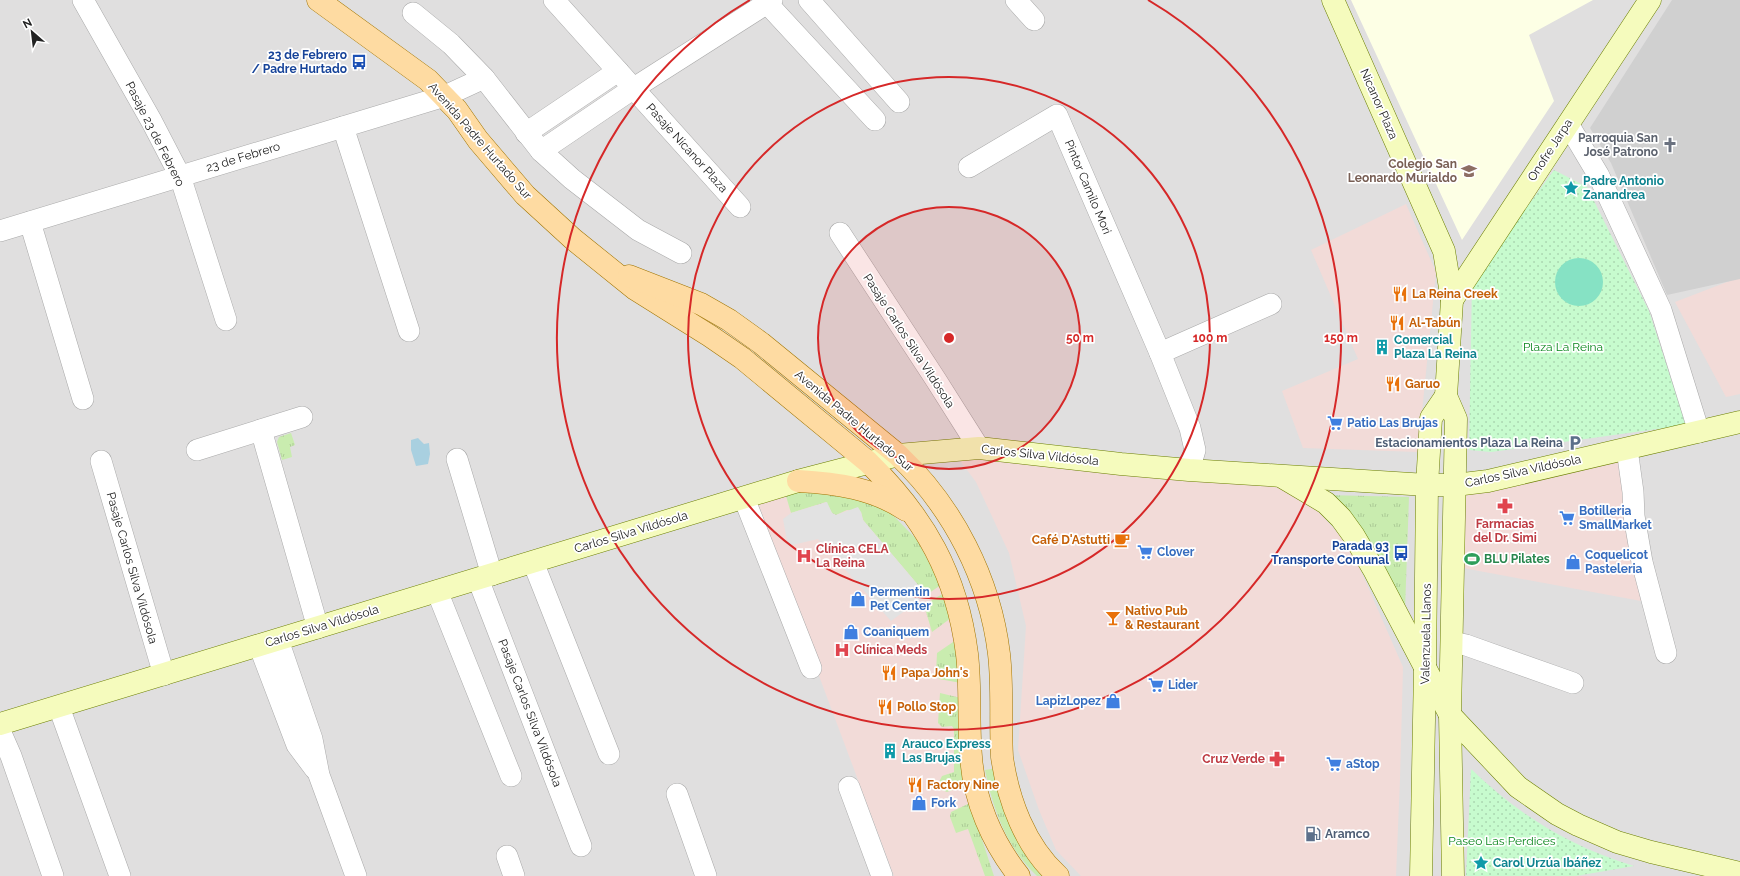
<svg xmlns="http://www.w3.org/2000/svg" width="1740" height="876" viewBox="0 0 1740 876" font-family="Raleway,sans-serif">
	<style>
		.residential { fill: #e0dfdf }
		.commercial { fill: #f2dbd8 }
		.education { fill: #fdffe5 }
		.religious { fill: #d0d0d0 }
		.grass { fill: url(#grass-tufts) }
		.park { fill: url(#park-dots) }
		.pitch { fill: #86e2c4 }
		.parking { fill: #e2e2e2 }
		.water { fill: #a9d0e0 }
		.lines { fill: none; stroke-linecap: round; stroke-linejoin: round }
		.street-casing { stroke: #a9a9a9; stroke-width: 22 }
		.secondary-casing { stroke: #6b7f02; stroke-width: 23 }
		.primary-casing { stroke: #a07400; stroke-width: 23 }
		.street { stroke: #fff; stroke-width: 21 }
		.secondary { stroke: #f5fbbd; stroke-width: 22 }
		.primary { stroke: #fedba2; stroke-width: 22 }
		.ring { fill: none; stroke: #d62828; stroke-width: 2 }
		.labels { text-anchor: middle; stroke-width: 3.5; stroke-linejoin: round; paint-order: stroke }
		.transit-label { font-size: 12px; font-weight: bold; fill: #164399; stroke: #fff; text-anchor: end }
		.street-label { font-size: 12px; fill: #222; stroke: #fff }
		.worship-label { font-size: 12px; font-weight: bold; fill: #5b616d; stroke: #fff; text-anchor: end }
		.education-label { font-size: 12px; font-weight: bold; fill: #785e54; stroke: #fff; text-anchor: end }
		.culture-label { font-size: 12px; font-weight: bold; fill: #0d838f; stroke: #fff; text-anchor: start }
		.food-label { font-size: 12px; font-weight: bold; fill: #c56008; stroke: #fff; text-anchor: start }
		.park-label { font-size: 12px; fill: #09861b; stroke: #fff }
		.shop-label { font-size: 12px; font-weight: bold; fill: #366cbe; stroke: #fff; text-anchor: start }
		.service-label { font-size: 12px; font-weight: bold; fill: #4e5e75; stroke: #fff; text-anchor: end }
		.health-label { font-size: 12px; font-weight: bold; fill: #be3a42; stroke: #fff; text-anchor: start }
		.leisure-label { font-size: 12px; font-weight: bold; fill: #27864d; stroke: #fff; text-anchor: start }
		.centre { fill: #d62828; stroke: #fff; stroke-width: 2 }
		.ring-label { font-size: 12px; text-anchor: middle; font-weight: bold; fill: #d62828; stroke: #fff; stroke-width: 3.5; stroke-linejoin: round; paint-order: stroke }
	</style>
	<defs>
		<pattern id="grass-tufts" width="24" height="20" patternUnits="userSpaceOnUse"><rect width="24" height="20" fill="#c9ecaf"/><path d="M3 7l-1-3M5 7V3M7 7l1-3M15 17l-1-3M17 17v-4M19 17l1-3" fill="none" stroke="#acca96"/></pattern>
		<pattern id="park-dots" width="8" height="8" patternUnits="userSpaceOnUse"><rect width="8" height="8" fill="#c7fbce"/><path d="M2 2h.1M6 6h.1" fill="none" stroke="#abd7b1" stroke-width="1.8" stroke-linecap="round"/></pattern>
	</defs>
	<rect width="100%" height="100%" fill="#f2efe9"/>
	<rect class="residential" x="0" y="0" width="1740" height="876"/>
	<g class="commercial">
		<path d="M1406 204 1436 272 1418 452 1303 448 1282 391 1358 359 1311 250Z"/>
		<path d="M1740 277V394L1726 397 1675 302Z"/>
		<path d="M958 458 1276 483 1314 507 1350 546 1403 667 1400 779 1396 876H1081L1056 850 1039 810 1018 750 1026 626 1009 553 976 482Z"/>
		<path d="M1619 458 1641 601 1463 568V493Z"/>
		<path d="M827 490 917 540 939 579 960 659 973 814 994 876H894L755 505 799 492Z"/>
	</g>
	<path class="education" d="M1351 0H1593L1529 35 1554 101 1462 240Z"/>
	<path class="religious" d="M1672 0H1740V279L1667 295 1611 163 1590 128Z"/>
	<g class="grass">
		<path d="M291 433 295 445 290 447 292 457 282 460 277 442 279 437Z"/>
		<path d="M827 490 888 510 917 540 941 585 929 593 924 592 863 520 861 512 847 510 836 515 832 513 826 502 791 513 786 496 799 492Z"/>
		<path d="M1326 495 1409 497 1405 610Z"/>
		<path d="M944 593 951 618 932 632 924 605Z"/>
		<path d="M956 640 961 683 939 679 936 673 937 653Z"/>
		<path d="M940 693 961 698 966 785 947 792 942 790 940 780 942 776 954 772V729L952 726 942 727 938 723Z"/>
		<path d="M997 768 1050 876H1037C1007 848 993 810 985 770Z"/>
		<path d="M970 803 994 876H985L968 829 956 833 950 817 951 812Z"/>
	</g>
	<g class="park">
		<path d="M1554 170 1587 187 1649 311 1686 425 1491 452 1469 450 1472 282Z"/>
		<path d="M1471 769C1520 816 1569 846 1634 866L1576 876H1466Z"/>
	</g>
	<circle class="pitch" cx="1579" cy="282" r="24"/>
	<path class="parking" d="M827 502 832 513 836 515 858 507 861 512 863 520 924 592 925 596 891 621 818 539 788 546 783 519 791 513Z"/>
	<path class="water" d="M418 438 424 444 429 443 430 454 428 464 416 466 411 450V440Z"/>
	<g class="lines">
		<defs>
			<g id="street">
				<path d="M83 0 152 122 180 176 226 320"/>
				<path d="M554 0 740 207"/>
				<path d="M764 0 875 120"/>
				<path d="M809 0 899 102"/>
				<path d="M1016 0 1034 20"/>
				<path d="M413 13 451 44 484 78 541 151 572 179 638 230 681 253"/>
				<path d="M1568 124 1599 176 1661 310 1699 432"/>
				<path d="M343 127 409 331"/>
				<path d="M526 133 618 71"/>
				<path d="M541 151 634 88 772 0"/>
				<path d="M969 167 1057 115 1160 353 1190 428 1195 450 1189 470"/>
				<path d="M30 222 83 399"/>
				<path d="M0 231 445 96 484 78"/>
				<path d="M840 233 936 380 979 448"/>
				<path d="M1160 353 1271 304"/>
				<path d="M261 430 318 628"/>
				<path d="M1627 449 1633 492 1634 516 1642 562 1666 653"/>
				<path d="M197 450 302 417"/>
				<path d="M457 459 492 575"/>
				<path d="M101 461 164 675"/>
				<path d="M744 498 811 668"/>
				<path d="M533 562 609 754"/>
				<path d="M478 579 581 846"/>
				<path d="M437 591 511 776"/>
				<path d="M278 640 312 739 319 775 356 876"/>
				<path d="M1452 642 1466 645 1573 683"/>
				<path d="M259 645 297 745 315 769"/>
				<path d="M59 707 120 876"/>
				<path d="M0 731 11 756 53 876"/>
				<path d="M849 787 882 876"/>
				<path d="M677 794 706 876"/>
				<path d="M507 856 514 876"/>
			</g>
			<g id="secondary">
				<path d="M1333 0 1444 251 1452 300 1446 396 1456 419 1450 715 1453 876"/>
				<path d="M1452 300 1650 0"/>
				<path d="M1284 478 1326 503 1341 518 1354 536 1374 570 1450 715 1518 787 1557 814 1578 825 1617 842 1651 852 1740 873"/>
				<path d="M0 724 798 481 898 455 979 448 1121 464 1189 470 1427 485H1455L1488 481 1740 422"/>
				<path d="M1421 876 1425 669 1427 485 1431 418 1446 396"/>
			</g>
			<g id="primary">
				<path d="M318 0 428 80 457 110 478 140 525 195 573 239 635 289 710 336 742 358 868 462C925 518 957 575 967 654 971 688 968 723 971 757 974 800 992 842 1019 876"/>
				<path d="M629 276 701 304 729 320 761 343 898 455C953 507 990 579 999 654 1003 688 1000 723 1002 757 1008 800 1025 846 1058 876"/>
				<path d="M798 481C836 483 873 488 906 510"/>
			</g>
		</defs>
		<use href="#street" class="street-casing"/>
		<use href="#secondary" class="secondary-casing"/>
		<use href="#primary" class="primary-casing"/>
		<use href="#street" class="street"/>
		<use href="#secondary" class="secondary"/>
		<use href="#primary" class="primary"/>
	</g>
	<circle cx="949" cy="338" r="131" fill="#d62828" fill-opacity=".12"/>
	<g class="ring">
		<circle cx="949" cy="338" r="131"/>
		<circle cx="949" cy="338" r="261"/>
		<path d="M1148 0A392 392 0 1 1 750 0"/>
	</g>
	<defs>
		<symbol id="bus-bare" viewBox="-9 -9 18 18"><path d="M-5-6H5V4H4V6H2V4H-2V6H-4V4H-5ZM-3.5-4V0h7V-4ZM-3.5 1.2v1.5H-2V1.2ZM2 1.2v1.5H3.5V1.2Z" fill="#1a4fb4" stroke="#fff" stroke-width="2.5" paint-order="stroke"/></symbol>
		<symbol id="church-bare" viewBox="-9 -9 18 18"><path d="M-1.2-6h2.4v3.5h3.3v2.4h-3.3V6h-2.4V-.1h-3.3v-2.4h3.3Z" fill="#6b7280" stroke="#fff" stroke-width="2.5" paint-order="stroke"/></symbol>
		<symbol id="school-bare" viewBox="-9 -9 18 18"><path d="M0-5L7-2L0 1L-7-2ZM-4 1L0 2.5L4 1V4Q0 6-4 4Z" fill="#8d6e63" stroke="#fff" stroke-width="2.5" paint-order="stroke"/></symbol>
		<symbol id="sight-bare" viewBox="-9 -9 18 18"><path d="M0-6L1.8-2.2L6-1.7L2.9 1.2L3.7 5.4L0 3.3L-3.7 5.4L-2.9 1.2L-6-1.7L-1.8-2.2Z" fill="#0f9aa8" stroke="#fff" stroke-width="2.5" paint-order="stroke"/></symbol>
		<symbol id="restaurant-bare" viewBox="-9 -9 18 18"><path d="M-5-6h1v4h1v-4h1v4h1v-4h1v5L-1.5 .5V6h-2V.5L-5-1ZM5-6V6H3V1.5H1.5Q1.5-4 5-6Z" fill="#e8710a" stroke="#fff" stroke-width="2.5" paint-order="stroke"/></symbol>
		<symbol id="building-bare" viewBox="-9 -9 18 18"><path d="M-4-6H4V6H1V3H-1V6H-4ZM-2.5-4.3h1.7v1.8h-1.7ZM.8-4.3h1.7v1.8H.8ZM-2.5-1h1.7V.8h-1.7ZM.8-1h1.7V.8H.8Z" fill="#0f9aa8" stroke="#fff" stroke-width="2.5" paint-order="stroke"/></symbol>
		<symbol id="supermarket-bare" viewBox="-9 -9 18 18"><path d="M-6-5.5h2.5l.6 2H6L4.5 2H-2.5L-4.4-4H-6ZM-1.5 3.2a1.3 1.3 0 1 0 .1 0ZM3 3.2a1.3 1.3 0 1 0 .1 0Z" fill="#3f7fe0" stroke="#fff" stroke-width="2.5" paint-order="stroke"/></symbol>
		<symbol id="parking-bare" viewBox="-9 -9 18 18"><path d="M-3.5-5.5H1a3.5 3.5 0 0 1 0 7H-1V5.5H-3.5ZM-1-3.4V-.6H.8a1.4 1.4 0 0 0 0-2.8Z" fill="#5c6f8a" stroke="#fff" stroke-width="2.5" paint-order="stroke"/></symbol>
		<symbol id="pharmacy-bare" viewBox="-9 -9 18 18"><path d="M-2-6h4v4h4v4h-4v4h-4v-4h-4v-4h4Z" fill="#e0444e" stroke="#fff" stroke-width="2.5" paint-order="stroke"/></symbol>
		<symbol id="cafe-bare" viewBox="-9 -9 18 18"><path d="M-5.5-4.5H6V0H3Q3 3.5 0 3.5H-2.5Q-5.5 3.5-5.5 0ZM3-3.2v2h1.7v-2ZM-6 4.5H4V6H-6Z" fill="#e8710a" stroke="#fff" stroke-width="2.5" paint-order="stroke"/></symbol>
		<symbol id="hospital-bare" viewBox="-9 -9 18 18"><path d="M-5-5h3v3.5h4V-5h3V5h-3V1.5h-4V5h-3Z" fill="#e0444e" stroke="#fff" stroke-width="2.5" paint-order="stroke"/></symbol>
		<symbol id="stadium-bare" viewBox="-9 -9 18 18"><path d="M0-5a6.5 5 0 1 0 0 10a6.5 5 0 1 0 0-10ZM-3.5-1.8h7v3.6h-7Z" fill="#2e9e5b" stroke="#fff" stroke-width="2.5" paint-order="stroke"/></symbol>
		<symbol id="shop-bare" viewBox="-9 -9 18 18"><path d="M-5-2.5h2.3a2.7 3.5 0 0 1 5.4 0H5L5.5 6h-11ZM-1.5-2.5h3a1.5 2.3 0 0 0-3 0Z" fill="#3f7fe0" stroke="#fff" stroke-width="2.5" paint-order="stroke"/></symbol>
		<symbol id="bar-bare" viewBox="-9 -9 18 18"><path d="M-6-5H6L.8 .8V4.5H3.5V6h-7V4.5H-.8V.8Z" fill="#e8710a" stroke="#fff" stroke-width="2.5" paint-order="stroke"/></symbol>
		<symbol id="fuel-bare" viewBox="-9 -9 18 18"><path d="M-5.5-6h7V0h2V4h1.3V-2.5L3-4.5l.8-.8L6-3V5H2.5V1h-1V6h-7ZM-4.2-4.7v3.2H.2V-4.7Z" fill="#5c6f8a" stroke="#fff" stroke-width="2.5" paint-order="stroke"/></symbol>
	</defs>
	<g fill-rule="evenodd">
		<use href="#bus-bare" x="348" y="51" width="22" height="22"/>
		<use href="#church-bare" x="1659" y="134" width="22" height="22"/>
		<use href="#school-bare" x="1458" y="160" width="22" height="22"/>
		<use href="#sight-bare" x="1560" y="177" width="22" height="22"/>
		<use href="#restaurant-bare" x="1389" y="283" width="22" height="22"/>
		<use href="#restaurant-bare" x="1386" y="312" width="22" height="22"/>
		<use href="#building-bare" x="1371" y="336" width="22" height="22"/>
		<use href="#restaurant-bare" x="1382" y="373" width="22" height="22"/>
		<use href="#supermarket-bare" x="1324" y="412" width="22" height="22"/>
		<use href="#parking-bare" x="1564" y="432" width="22" height="22"/>
		<use href="#pharmacy-bare" x="1494" y="495" width="22" height="22"/>
		<use href="#supermarket-bare" x="1556" y="507" width="22" height="22"/>
		<use href="#cafe-bare" x="1111" y="529" width="22" height="22"/>
		<use href="#supermarket-bare" x="1134" y="541" width="22" height="22"/>
		<use href="#bus-bare" x="1390" y="542" width="22" height="22"/>
		<use href="#hospital-bare" x="793" y="545" width="22" height="22"/>
		<use href="#stadium-bare" x="1461" y="548" width="22" height="22"/>
		<use href="#shop-bare" x="1562" y="551" width="22" height="22"/>
		<use href="#shop-bare" x="847" y="588" width="22" height="22"/>
		<use href="#bar-bare" x="1102" y="607" width="22" height="22"/>
		<use href="#shop-bare" x="840" y="621" width="22" height="22"/>
		<use href="#hospital-bare" x="831" y="639" width="22" height="22"/>
		<use href="#restaurant-bare" x="878" y="662" width="22" height="22"/>
		<use href="#supermarket-bare" x="1145" y="674" width="22" height="22"/>
		<use href="#shop-bare" x="1102" y="690" width="22" height="22"/>
		<use href="#restaurant-bare" x="874" y="696" width="22" height="22"/>
		<use href="#building-bare" x="879" y="740" width="22" height="22"/>
		<use href="#pharmacy-bare" x="1266" y="748" width="22" height="22"/>
		<use href="#supermarket-bare" x="1323" y="753" width="22" height="22"/>
		<use href="#restaurant-bare" x="904" y="774" width="22" height="22"/>
		<use href="#shop-bare" x="908" y="792" width="22" height="22"/>
		<use href="#fuel-bare" x="1302" y="823" width="22" height="22"/>
		<use href="#sight-bare" x="1470" y="852" width="22" height="22"/>
	</g>
	<g class="labels">
		<g class="transit-label">
			<text x="347" y="59">23 de Febrero<tspan x="347" dy="14">/ Padre Hurtado</tspan></text>
			<text x="1389" y="550">Parada 93<tspan x="1389" dy="14">Transporte Comunal</tspan></text>
		</g>
		<g class="street-label">
			<text transform="translate(1379 104) rotate(66)" y="4">Nicanor Plaza</text>
			<text transform="translate(155 134) rotate(63)" y="4">Pasaje 23 de Febrero</text>
			<text transform="translate(480 141) rotate(49)" y="4">Avenida Padre Hurtado Sur</text>
			<text transform="translate(687 148) rotate(48)" y="4">Pasaje Nicanor Plaza</text>
			<text transform="translate(1550 150) rotate(-57)" y="4">Onofre Jarpa</text>
			<text transform="translate(243 157) rotate(-17)" y="4">23 de Febrero</text>
			<text transform="translate(1088 187) rotate(67)" y="4">Pintor Camilo Mori</text>
			<text transform="translate(909 341) rotate(57)" y="4">Pasaje Carlos Silva Vildósola</text>
			<text transform="translate(854 421) rotate(40)" y="4">Avenida Padre Hurtado Sur</text>
			<text transform="translate(1040 455) rotate(6)" y="4">Carlos Silva Vildósola</text>
			<text transform="translate(1523 471) rotate(-12)" y="4">Carlos Silva Vildósola</text>
			<text transform="translate(631 532) rotate(-17)" y="4">Carlos Silva Vildósola</text>
			<text transform="translate(132 568) rotate(74)" y="4">Pasaje Carlos Silva Vildósola</text>
			<text transform="translate(322 626) rotate(-17)" y="4">Carlos Silva Vildósola</text>
			<text transform="translate(1426 634) rotate(-89)" y="4">Valenzuela Llanos</text>
			<text transform="translate(530 713) rotate(69)" y="4">Pasaje Carlos Silva Vildósola</text>
		</g>
		<g class="worship-label">
			<text x="1658" y="142">Parroquia San<tspan x="1658" dy="14">José Patrono</tspan></text>
		</g>
		<g class="education-label">
			<text x="1457" y="168">Colegio San<tspan x="1457" dy="14">Leonardo Murialdo</tspan></text>
		</g>
		<g class="culture-label">
			<text x="1583" y="185">Padre Antonio<tspan x="1583" dy="14">Zanandrea</tspan></text>
			<text x="1394" y="344">Comercial<tspan x="1394" dy="14">Plaza La Reina</tspan></text>
			<text x="902" y="748">Arauco Express<tspan x="902" dy="14">Las Brujas</tspan></text>
			<text x="1493" y="867">Carol Urzúa Ibáñez</text>
		</g>
		<g class="food-label">
			<text x="1412" y="298">La Reina Creek</text>
			<text x="1409" y="327">Al-Tabún</text>
			<text x="1405" y="388">Garuo</text>
			<text x="1110" y="544" text-anchor="end">Café D'Astutti</text>
			<text x="1125" y="615">Nativo Pub<tspan x="1125" dy="14">&amp; Restaurant</tspan></text>
			<text x="901" y="677">Papa John's</text>
			<text x="897" y="711">Pollo Stop</text>
			<text x="927" y="789">Factory Nine</text>
		</g>
		<g class="park-label">
			<text x="1563" y="351">Plaza La Reina</text>
			<text x="1502" y="845">Paseo Las Perdices</text>
		</g>
		<g class="shop-label">
			<text x="1347" y="427">Patio Las Brujas</text>
			<text x="1579" y="515">Botilleria<tspan x="1579" dy="14">SmallMarket</tspan></text>
			<text x="1157" y="556">Clover</text>
			<text x="1585" y="559">Coquelicot<tspan x="1585" dy="14">Pasteleria</tspan></text>
			<text x="870" y="596">Permentin<tspan x="870" dy="14">Pet Center</tspan></text>
			<text x="863" y="636">Coaniquem</text>
			<text x="1168" y="689">Lider</text>
			<text x="1101" y="705" text-anchor="end">LapizLopez</text>
			<text x="1346" y="768">aStop</text>
			<text x="931" y="807">Fork</text>
		</g>
		<g class="service-label">
			<text x="1563" y="447">Estacionamientos Plaza La Reina</text>
			<text x="1325" y="838" text-anchor="start">Aramco</text>
		</g>
		<g class="health-label">
			<text x="1505" y="528" text-anchor="middle">Farmacias<tspan x="1505" dy="14">del Dr. Simi</tspan></text>
			<text x="816" y="553">Clínica CELA<tspan x="816" dy="14">La Reina</tspan></text>
			<text x="854" y="654">Clínica Meds</text>
			<text x="1265" y="763" text-anchor="end">Cruz Verde</text>
		</g>
		<g class="leisure-label">
			<text x="1484" y="563">BLU Pilates</text>
		</g>
	</g>
	<circle cx="949" cy="338" r="6" class="centre"/>
	<g class="ring-label">
		<text x="1080" y="342">50 m</text>
		<text x="1210" y="342">100 m</text>
		<text x="1341" y="342">150 m</text>
	</g>
	<g transform="translate(32 32) rotate(332)" stroke="#ffffff" stroke-width="3" paint-order="stroke">
	<path d="M0-3L7 15L0 10L-7 15Z" fill="#222222"/>
	<text y="-6" font-size="11" font-weight="bold" text-anchor="middle" fill="#222222">N</text>
	</g>
</svg>
